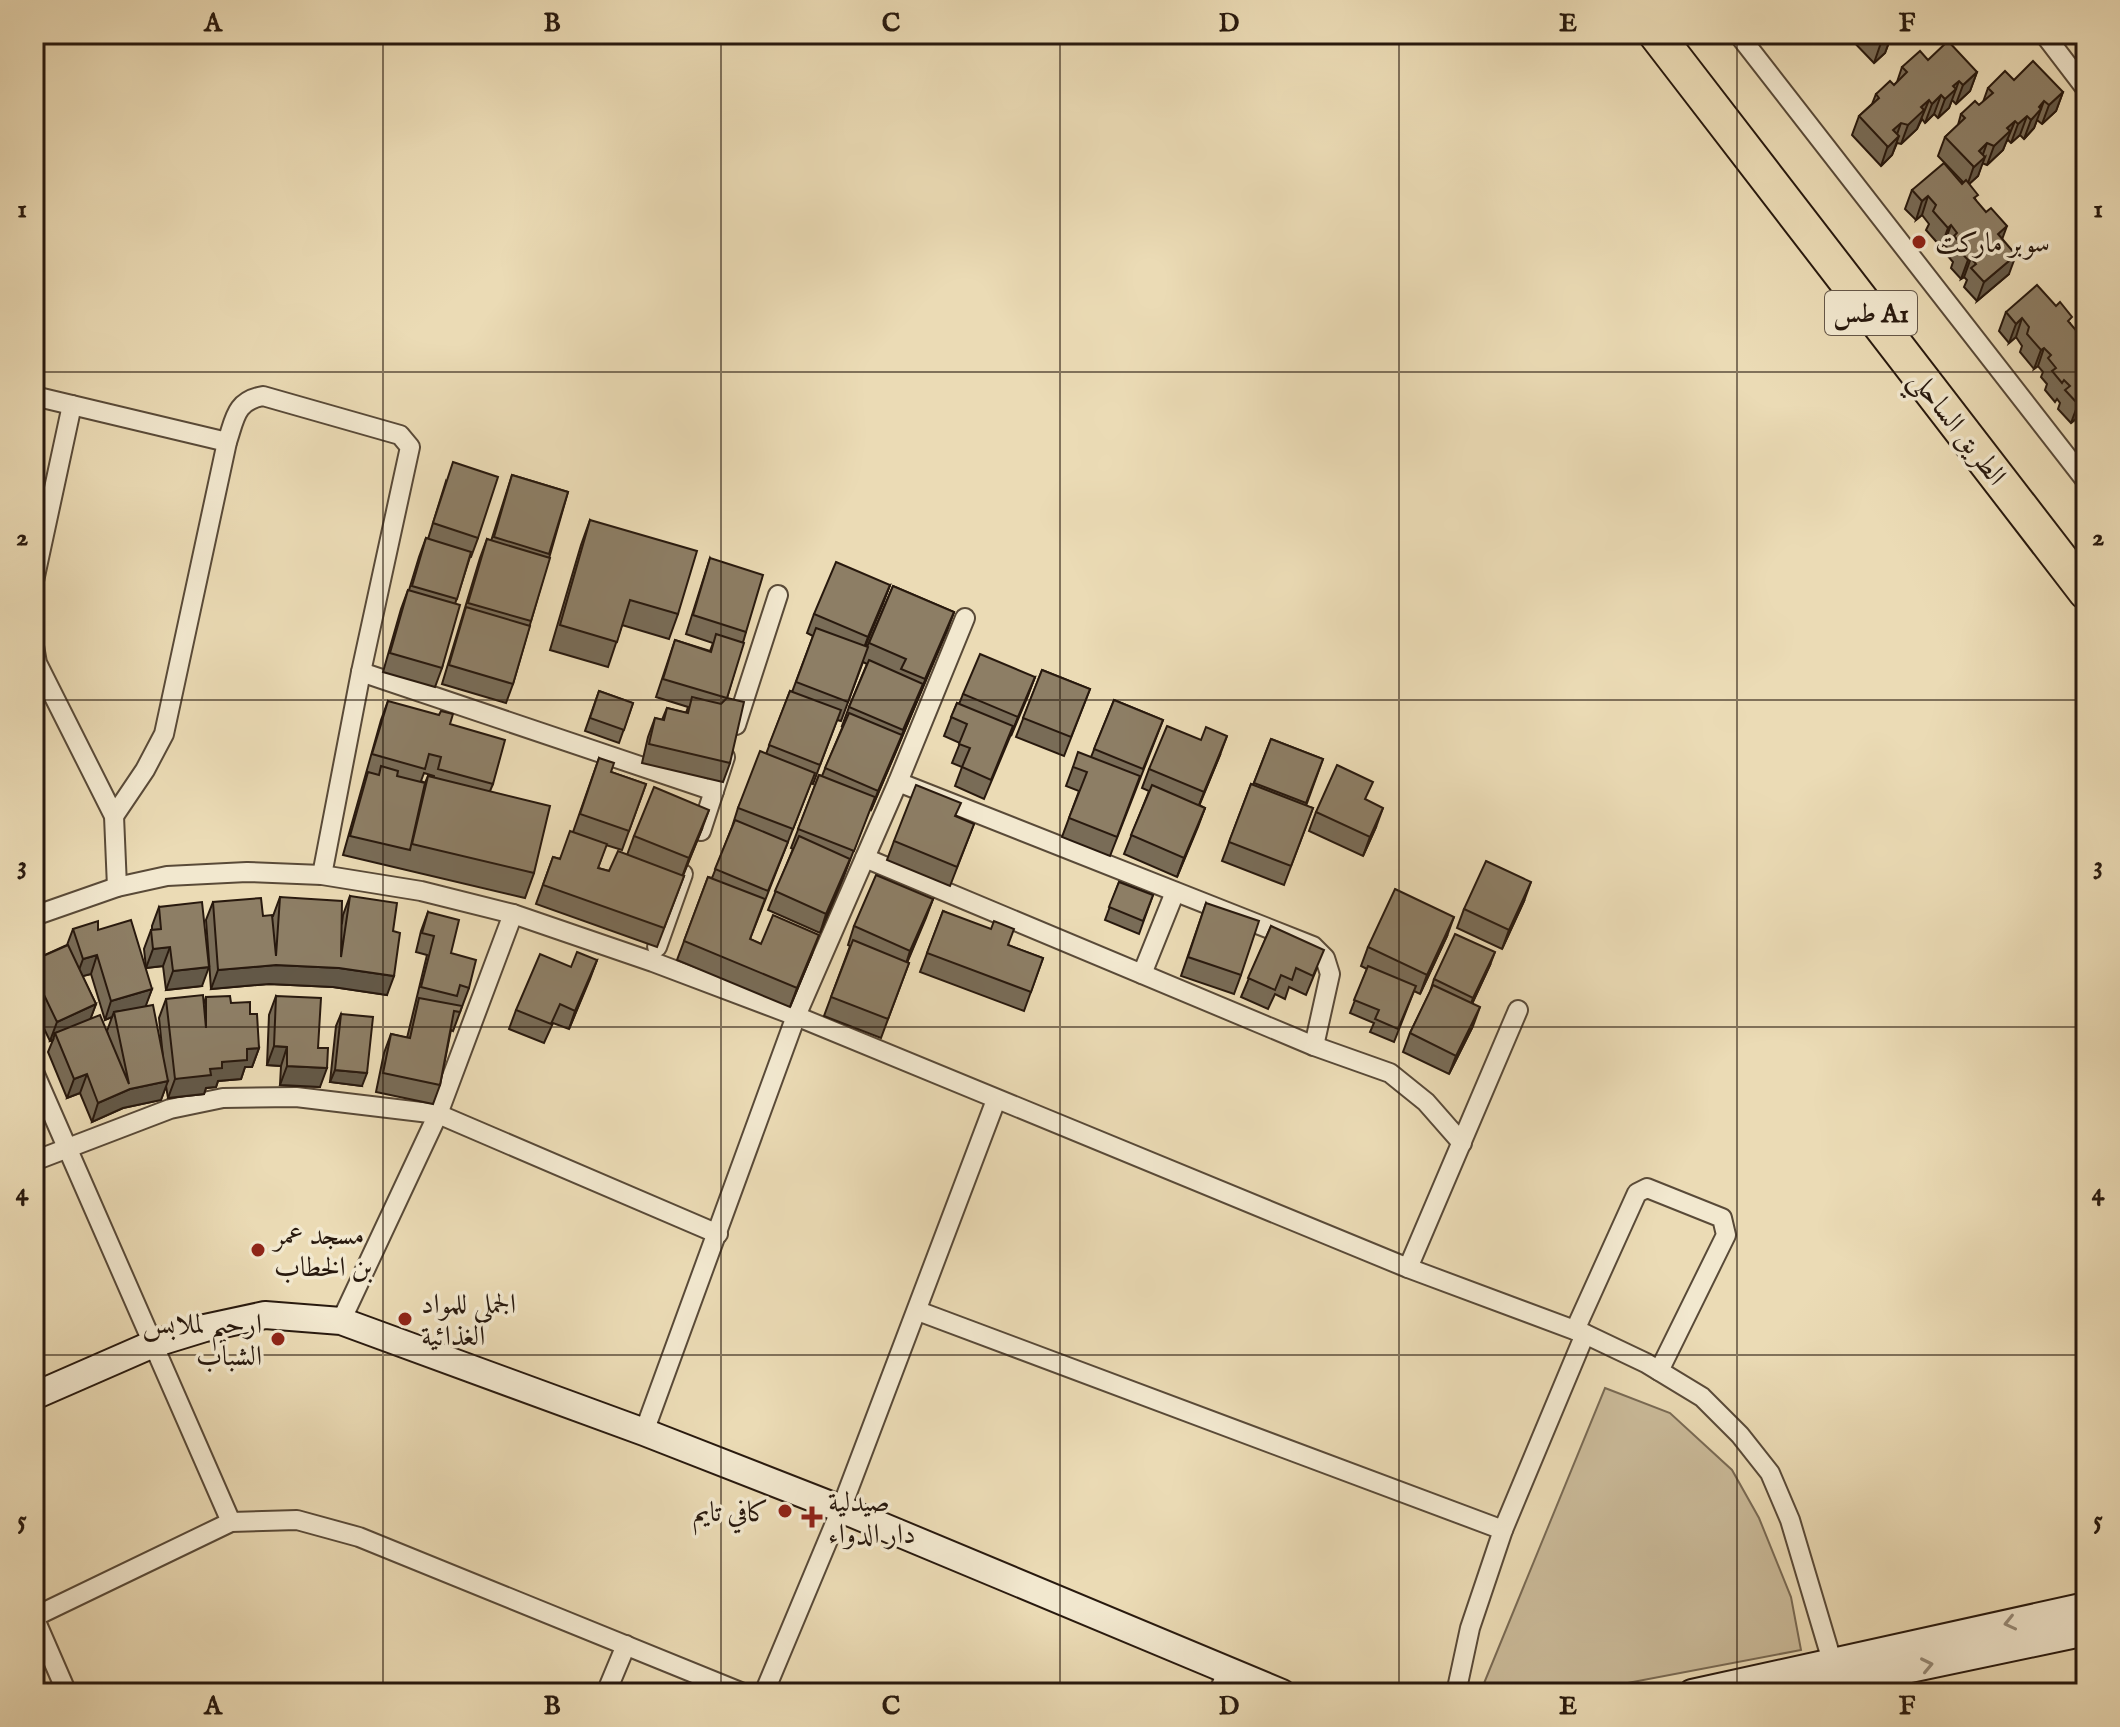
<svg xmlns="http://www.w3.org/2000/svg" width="2120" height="1727" viewBox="0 0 2120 1727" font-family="'IM FELL English',Amiri,serif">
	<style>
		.green { fill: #caba99; stroke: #796a54; stroke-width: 2 }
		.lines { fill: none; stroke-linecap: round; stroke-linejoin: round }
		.street-casing { stroke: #594a38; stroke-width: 22 }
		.secondary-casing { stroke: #28190e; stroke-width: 30 }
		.highway-casing { stroke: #28190e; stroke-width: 38 }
		.street { stroke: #f2e8cf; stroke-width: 18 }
		.secondary { stroke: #f2e8cf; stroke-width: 26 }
		.highway { stroke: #ebdbb5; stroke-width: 34 }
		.wall { fill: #796c57; stroke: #28190e; stroke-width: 2; fill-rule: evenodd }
		.shaded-wall { fill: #635847; stroke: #28190e; stroke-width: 2 }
		.building { fill: #8d7e65; stroke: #28190e; stroke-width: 2 }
		.oneway { stroke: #978b78 }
		.grid { fill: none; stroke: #28190e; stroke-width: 2; stroke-opacity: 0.55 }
		.poi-dot { fill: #8f2418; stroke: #f2e8cf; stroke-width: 3 }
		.labels { text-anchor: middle; stroke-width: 7; stroke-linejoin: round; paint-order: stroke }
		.shield { fill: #f2e8cf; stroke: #655748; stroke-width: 2 }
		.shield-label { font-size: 26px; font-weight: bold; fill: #28190e }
		.poi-label { font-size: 28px; fill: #28190e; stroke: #f2e8cf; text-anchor: start }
		.street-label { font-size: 28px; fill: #28190e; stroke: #f2e8cf }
		.neatline { fill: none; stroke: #28190e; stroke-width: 3 }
		.grid-label { font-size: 26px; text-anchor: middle; font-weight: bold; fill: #28190e }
	</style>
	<rect width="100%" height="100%" fill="#ebdbb5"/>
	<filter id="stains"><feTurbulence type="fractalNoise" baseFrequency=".0025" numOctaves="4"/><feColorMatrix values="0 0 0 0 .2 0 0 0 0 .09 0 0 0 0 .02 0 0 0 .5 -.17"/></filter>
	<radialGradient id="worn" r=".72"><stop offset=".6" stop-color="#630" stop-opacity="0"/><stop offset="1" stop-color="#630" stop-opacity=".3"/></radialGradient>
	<path class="green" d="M1605 1388 1670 1413 1732 1470 1759 1518 1791 1597 1801 1650 1575 1693H1480Z"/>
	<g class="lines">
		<defs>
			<g id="street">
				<path d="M1738 34 2086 481"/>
				<path d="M2044 34 2086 89"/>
				<path d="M34 396 227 442"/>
				<path d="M34 581 72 405"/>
				<path d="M34 646 37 663 114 816 117 887"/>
				<path d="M361 672 714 791"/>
				<path d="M736 725 778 595"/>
				<path d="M898 782 1313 946 1325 958 1330 974 1314 1046"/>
				<path d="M114 816 145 770 164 734 227 442C235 419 235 401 263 396L400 435 410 447 361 672 322 875"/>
				<path d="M701 831 725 757"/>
				<path d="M865 858 1314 1046 1390 1073 1426 1102 1462 1143"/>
				<path d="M34 916 117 887 167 876 247 872 322 875 421 891 513 914 653 962 796 1016 1408 1268 1585 1334 1646 1363 1702 1397 1740 1435 1770 1473 1790 1520 1835 1671"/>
				<path d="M657 947 683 874"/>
				<path d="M1142 974 1175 892"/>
				<path d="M34 1072 231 1522"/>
				<path d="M34 1161 170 1109 223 1098 296 1097 438 1114 718 1234"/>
				<path d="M1408 1268 1518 1010"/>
				<path d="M918 1311 1503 1530"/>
				<path d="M341 1321 438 1114 513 914"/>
				<path d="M1575 1330 1637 1193 1647 1188 1722 1218 1726 1235 1659 1371"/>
				<path d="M644 1432 796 1016 898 782 965 618"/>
				<path d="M34 1617 231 1522 297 1520 359 1537 743 1693"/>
				<path d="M34 1617 67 1693"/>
				<path d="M606 1693 626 1645"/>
				<path d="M764 1693 841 1509 996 1100"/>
				<path d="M1218 1693 1228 1670"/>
				<path d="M1456 1693 1470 1628 1503 1530 1585 1334"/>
			</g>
			<g id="secondary">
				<path d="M34 1396 153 1344 205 1328 265 1315 341 1321 644 1432 841 1509 1282 1693"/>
				<path d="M1692 1693 2086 1606"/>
				<path d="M1796 1693 2086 1632"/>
			</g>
			<path id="highway" d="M1656 34 2086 592"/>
		</defs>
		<use href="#street" class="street-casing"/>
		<use href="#secondary" class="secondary-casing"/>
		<use href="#highway" class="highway-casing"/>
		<use href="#street" class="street"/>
		<use href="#secondary" class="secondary"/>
		<use href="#highway" class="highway"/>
	</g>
	<g class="wall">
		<path d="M1846 34H1902L1894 42 1890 40 1885 53 1874 63Z"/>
		<path d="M1928 60 1977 72 1970 91 1956 104 1952 100 1949 108 1938 118 1934 114 1925 123 1922 119 1917 129 1901 144 1897 143 1892 155 1881 166 1852 135 1859 116 1872 104 1876 94 1894 85 1897 82 1902 67Z"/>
		<path d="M2014 80 2063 92 2056 111 2042 124 2037 120 2034 128 2024 139 2020 135 2011 143 2008 140 2006 142 2003 150 1987 165 1982 163 1978 176 1969 184 1976 201 2002 239 2009 274 1977 301 1964 287 1967 280 1964 277 1961 279 1951 268 1953 262 1947 255 1949 250 1944 244 1941 247 1926 230 1929 224 1922 215 1916 220 1905 209 1912 190 1963 182 1938 156 1945 137 1958 125 1961 114 1979 105 1983 102 1988 88Z"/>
		<path d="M2006 312 2070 323 2086 410 2071 423 2058 409 2060 403 2057 399 2055 402 2045 390 2047 384 2041 377 2043 372 2038 366 2034 369 2020 352 2022 346 2016 337 2009 343 1999 331Z"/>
		<path d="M512 475 568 492 513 684 506 703 442 684 480 558 487 539 491 541Z"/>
		<path d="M446 481 478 538 471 557H470L455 604 442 668 435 687 383 672 401 609 408 590H409L419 557 426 538 428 539Z"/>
		<path d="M590 520 678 614 669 639 622 625 608 667 550 650 581 545Z"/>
		<path d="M710 558 746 632 727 698 730 763 723 782 642 763 648 737 655 718 662 720 667 708 686 713 688 707 656 697 675 640 710 651 713 643 686 634Z"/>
		<path d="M890 585 865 646 867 647 893 586 954 612 895 754 871 810 870 809 843 878 820 933 768 910 793 849 791 848 819 775 822 776 843 726H842L849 707 867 664 863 662 841 721 837 720 813 784 811 783 750 939 761 944 812 954 790 1007 677 960 708 877 712 878 732 827 738 808 766 754 790 691 792 692 813 636 807 633 814 614Z"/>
		<path d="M1042 670 1090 689 1064 756 1016 737Z"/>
		<path d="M1035 677 984 799 955 786 962 767 952 763 960 743 944 736 957 703 959 704 963 694Z"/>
		<path d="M599 691 633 703 619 743 585 731Z"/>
		<path d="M1114 700 1163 720 1110 856 1062 837 1079 791 1066 786 1073 767 1091 757Z"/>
		<path d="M388 701 493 784 490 791 534 873 525 898 343 855 381 720ZM424 773 434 776V778L428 776 425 783 421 781Z"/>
		<path d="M1271 739 1323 759 1306 806 1313 808 1284 885 1222 861 1251 784 1253 785Z"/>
		<path d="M1220 755 1199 805 1205 808 1177 877 1124 854 1149 791 1142 788 1149 769Z"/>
		<path d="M599 758 611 772 646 784 622 850 606 845 598 868 609 871 627 855 634 836 702 829 683 876H684L657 947 536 904 553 857 560 859 573 832Z"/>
		<path d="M1316 812 1376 827 1363 856 1309 831Z"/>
		<path d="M956 816 974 824 950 886 887 860 894 841Z"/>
		<path d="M1119 882 1153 895 1139 934 1105 920Z"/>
		<path d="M350 896 393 931 387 995 333 987 269 984 211 989 206 920 213 902 263 916H273L280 897 342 923 343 915Z"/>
		<path d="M933 899 907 962 909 963 881 1038 824 1016 850 946 848 945 854 926Z"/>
		<path d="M1524 901 1502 949 1457 928 1464 909Z"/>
		<path d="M1206 903 1241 975 1234 994 1181 976Z"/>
		<path d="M159 907 202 986 166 990 163 966 146 968 144 949 151 930 152 929V926Z"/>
		<path d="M943 911 1008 945 1043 958 1024 1011 920 972Z"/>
		<path d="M428 912 469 988 453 1031 451 1030 440 1085 433 1104 376 1092 384 1053 391 1034 407 1038 427 955 416 952 421 931Z"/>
		<path d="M1271 926 1317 968 1306 995 1289 987 1285 999 1275 994 1268 1009 1241 997Z"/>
		<path d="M73 929 98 930 152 989 145 1006 163 1057 159 1018 166 999 204 1003 206 997 231 1003 250 1014 259 1048 252 1067H245L241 1079 218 1081 216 1087 206 1088 204 1094 168 1098 166 1086 161 1100 123 1108 92 1122 80 1093 67 1098 48 1052 53 1040 50 1041 34 1008V960L67 945ZM91 974 105 1020 112 1017 107 1031 108 1035 90 1019 96 1004 82 976Z"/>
		<path d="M1447 936 1420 994 1414 991 1394 1042 1370 1032 1374 1023 1350 1013 1367 969 1361 966 1368 947Z"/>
		<path d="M597 960 569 1029 553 1023 544 1043 509 1029 516 1010 571 967Z"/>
		<path d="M1490 965 1472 1004 1473 1026 1449 1074 1403 1052 1410 1033 1430 992 1434 979Z"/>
		<path d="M276 996 318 1048 320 1087 280 1085 281 1066 267 1065 269 1015Z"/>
		<path d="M341 1014 362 1086 330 1082 336 1026Z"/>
	</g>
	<g class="shaded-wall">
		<path d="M1884 34H1892L1885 53 1874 63Z"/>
		<path d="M1897 34H1902L1894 42Z"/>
		<path d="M1977 72 1970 91 1956 104 1963 85Z"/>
		<path d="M1959 81 1949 108 1938 118 1945 99 1953 86Z"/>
		<path d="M2063 92 2056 111 2042 124 2049 105Z"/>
		<path d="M1941 95 1934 114 1925 123 1932 104Z"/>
		<path d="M1929 100 1917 129 1901 144 1908 125 1921 107Z"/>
		<path d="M2044 101 2034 128 2024 139 2031 120 2039 107Z"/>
		<path d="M2027 116 2020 135 2011 143 2018 124Z"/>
		<path d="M2015 121 2003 150 1987 165 1994 146 2007 128Z"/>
		<path d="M1901 123 1895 140 1899 136 1892 155 1881 166 1893 130Z"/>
		<path d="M1987 143 1981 160 1985 157 1978 176 1967 186 1979 151Z"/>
		<path d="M1928 196 1922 215 1916 220 1922 201Z"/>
		<path d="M1951 225 1944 244 1941 247 1948 228Z"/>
		<path d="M2007 226 2000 245 1998 234Z"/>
		<path d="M2016 255 2009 274 1977 301 1984 282Z"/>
		<path d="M1971 258 1964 277 1961 279 1968 260Z"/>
		<path d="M2022 318 2016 337 2009 343 2016 324Z"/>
		<path d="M2044 348 2038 366 2034 369 2041 350Z"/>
		<path d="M2086 397V410L2071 423 2078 404Z"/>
		<path d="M890 585 883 604 861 656 868 637Z"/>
		<path d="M954 612 947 631 871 810 878 791Z"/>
		<path d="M1035 677 1028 696 1011 736 1018 717Z"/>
		<path d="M1227 736 1220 755 1197 811 1204 792Z"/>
		<path d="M1205 808 1198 827 1177 877 1184 858Z"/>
		<path d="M1383 808 1376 827 1363 856 1370 837Z"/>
		<path d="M709 810 702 829 682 877 689 858Z"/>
		<path d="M850 859 843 878 820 933 826 914Z"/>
		<path d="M1531 882 1524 901 1502 949 1509 930Z"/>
		<path d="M933 899 926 918 904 970 910 951Z"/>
		<path d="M1454 917 1447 936 1420 994 1427 975Z"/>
		<path d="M819 935 812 954 790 1007 797 988Z"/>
		<path d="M170 947 163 966 146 968 153 949Z"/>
		<path d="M1495 952 1490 965 1469 1010 1473 998Z"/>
		<path d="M97 955 91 974 76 978 83 959Z"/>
		<path d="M597 960 590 979 569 1029 575 1011Z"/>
		<path d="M276 965 339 968 394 976 387 995 333 987 269 984 211 989 218 970Z"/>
		<path d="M209 967 202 986 166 990 173 971Z"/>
		<path d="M152 989 145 1008 114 1012 112 1017 105 1020 111 1001Z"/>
		<path d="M96 1004 89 1023 55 1033 53 1040 50 1041 57 1022Z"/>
		<path d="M1480 1007 1473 1026 1449 1074 1456 1056Z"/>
		<path d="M274 1046 287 1047 281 1066 267 1065Z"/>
		<path d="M259 1048 252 1067H245L241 1079 218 1081 216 1087 206 1088 204 1094 168 1098 175 1079 210 1069 247 1049Z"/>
		<path d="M287 1066 327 1068 320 1087 280 1085Z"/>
		<path d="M335 1070 367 1073 362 1086 330 1082Z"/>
		<path d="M87 1074 80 1093 67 1098 74 1079Z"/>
		<path d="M168 1081 161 1100 123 1108 92 1122 98 1103 130 1089Z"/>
		<path d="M40 1678 35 1691 34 1692V1681Z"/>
	</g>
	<g class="building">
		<path d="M1871 34H1892L1881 44Z"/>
		<path d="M1948 41 1977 72 1963 85 1959 81 1953 86 1956 89 1945 99 1941 95 1932 104 1929 100 1921 107 1924 110 1908 125 1901 123 1893 130 1899 136 1888 147 1859 116 1879 98 1876 94 1890 81 1894 85 1907 72 1902 67 1920 51 1928 60Z"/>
		<path d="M2033 61 2063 92 2049 105 2044 101 2039 107 2041 109 2031 120 2027 116 2018 124 2015 121 2007 128 2010 131 1994 146 1987 143 1979 151 1985 157 1974 167 1945 137 1965 118 1961 114 1975 101 1979 105 1993 93 1988 88 2005 71 2014 80Z"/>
		<path d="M1944 163 1962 184 1966 180 1978 195 1974 198 1986 212 1991 208 2007 226 1998 234 2016 255 1984 282 1971 268 1976 264 1971 258 1968 260 1958 249 1962 245 1954 236 1957 233 1951 225 1948 228 1933 211 1936 205 1928 196 1922 201 1912 190Z"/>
		<path d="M2037 285 2056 306 2060 302 2072 317 2068 321 2080 335 2085 330 2086 331V397L2078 404 2065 390 2070 386 2064 380 2062 383 2052 371 2056 368 2048 358 2051 355 2044 348 2041 350 2027 334 2029 327 2022 318 2016 324 2006 312Z"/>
		<path d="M453 462 498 477 478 538 433 523Z"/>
		<path d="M512 475 568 492 549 554 494 537Z"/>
		<path d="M590 520 697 551 678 614 630 600 617 642 560 625Z"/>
		<path d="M426 538 471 552 457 599 412 586Z"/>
		<path d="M487 539 550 558 531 621 468 603Z"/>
		<path d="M710 558 763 575 746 632 693 615Z"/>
		<path d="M836 562 890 585 868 637 814 614Z"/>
		<path d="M893 586 954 612 925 679 901 669 906 659 869 643Z"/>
		<path d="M408 590 460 605 442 668 390 653Z"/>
		<path d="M466 607 530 626 513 684 449 665Z"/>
		<path d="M816 628 868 647 848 702 796 682Z"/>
		<path d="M716 634 744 643 727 698 744 702 730 763 649 744 655 718 664 720 667 708 688 713 692 697 721 704 727 698 663 679 675 640 711 652Z"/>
		<path d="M980 654 1035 677 1018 717 963 694Z"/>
		<path d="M869 660 923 684 903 730 849 707Z"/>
		<path d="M1042 670 1090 689 1071 737 1023 718Z"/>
		<path d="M599 691 633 703 624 730 590 718Z"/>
		<path d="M790 691 841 710 820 765 769 745Z"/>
		<path d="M1114 700 1163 720 1143 769 1094 749Z"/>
		<path d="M388 701 439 715 441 711 453 714 450 724 505 740 493 784 438 769 441 757 429 754 425 769 372 754Z"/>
		<path d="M957 703 1013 726 991 780 962 767 970 748 959 744 967 724 951 717Z"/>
		<path d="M849 713 902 735 878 791 825 768Z"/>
		<path d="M1167 726 1201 740 1206 727 1227 736 1204 792 1149 769Z"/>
		<path d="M1271 739 1323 759 1306 803 1254 783Z"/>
		<path d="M760 751 815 773 793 829 738 808Z"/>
		<path d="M1078 752 1140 776 1117 837 1069 818 1087 772 1073 767Z"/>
		<path d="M599 758 614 763 611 772 646 784 629 831 580 814Z"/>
		<path d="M1337 765 1373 782 1365 799 1383 808 1370 837 1316 812Z"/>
		<path d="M381 766 398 771 397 776 425 783 410 850 350 836 368 772 379 775Z"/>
		<path d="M819 775 875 797 854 851 798 829Z"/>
		<path d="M428 776 550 806 534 873 412 844Z"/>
		<path d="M1251 784 1313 808 1291 866 1229 842Z"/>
		<path d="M916 785 961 803 955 816 974 824 957 867 894 841Z"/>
		<path d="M1152 785 1205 808 1184 858 1131 835Z"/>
		<path d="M654 787 709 810 689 858 634 836Z"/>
		<path d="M735 820 788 842 768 891 715 869Z"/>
		<path d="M570 831 607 844 598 868 609 871 618 851 684 876 664 928 543 885 553 857 560 859Z"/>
		<path d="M799 836 850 859 826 914 775 891Z"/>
		<path d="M1486 861 1531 882 1509 930 1464 909Z"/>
		<path d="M876 875 933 899 910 951 854 926Z"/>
		<path d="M708 877 765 899 750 939 761 944 773 915 819 935 797 988 684 941Z"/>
		<path d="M1119 882 1153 895 1143 921 1109 907Z"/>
		<path d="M1395 889 1454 917 1427 975 1368 947Z"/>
		<path d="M350 896 397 903 393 931 400 933 394 976 339 968 276 965 218 970 213 902 261 898 263 916 272 915 276 956 280 897 342 901 341 957Z"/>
		<path d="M202 902 209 967 173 971 170 947 153 949 151 930 161 929 159 907Z"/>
		<path d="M1206 903 1259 921 1241 975 1188 957Z"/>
		<path d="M943 911 991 929 994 921 1014 929 1008 945 1043 958 1031 992 927 953Z"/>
		<path d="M428 912 459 920 451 953 476 960 469 988 460 985 457 996 421 987 434 936 422 933Z"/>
		<path d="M131 920 152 989 111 1001 97 955 83 959 73 929 98 921V930Z"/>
		<path d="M1271 926 1324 950 1313 976 1296 968 1292 980 1281 975 1275 990 1248 978Z"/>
		<path d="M1455 934 1495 952 1473 998 1434 979Z"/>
		<path d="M853 940 909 963 888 1019 831 997Z"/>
		<path d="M68 945 96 1004 57 1022 34 974V960Z"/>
		<path d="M577 952 597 960 575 1011 560 1004 551 1024 516 1010 540 954 571 967Z"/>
		<path d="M1368 966 1416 986 1398 1029 1375 1019 1379 1010 1354 1000Z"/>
		<path d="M1433 985 1480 1007 1456 1056 1410 1033Z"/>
		<path d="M203 995 206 1028V997L230 996 231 1003 250 1002V1014H257L259 1048 247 1049V1060L222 1062V1068L210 1069 211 1075 175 1079 166 999Z"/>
		<path d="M276 996 321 998 318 1048H328L327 1068 287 1066V1047L274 1046Z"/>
		<path d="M419 998 462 1006 460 1012 454 1011 440 1085 383 1073 391 1034 410 1038Z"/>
		<path d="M153 1005 168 1081 130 1089 98 1103 87 1074 74 1079 55 1033 100 1015 129 1084 114 1012Z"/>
		<path d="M341 1014 373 1017 367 1073 335 1070Z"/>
		<path d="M34 1663 40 1678 34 1681Z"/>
		<path d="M47 1686 50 1693H34V1692Z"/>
	</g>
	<defs><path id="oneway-chevron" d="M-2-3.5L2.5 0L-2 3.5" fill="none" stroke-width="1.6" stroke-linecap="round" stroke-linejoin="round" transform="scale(2)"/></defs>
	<g class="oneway">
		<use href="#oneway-chevron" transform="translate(2010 1623) rotate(167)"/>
		<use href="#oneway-chevron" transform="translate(1927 1665) rotate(-12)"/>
	</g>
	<path class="grid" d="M383 34V1693M721 34V1693M1060 34V1693M1399 34V1693M1737 34V1693M34 372H2086M34 700H2086M34 1027H2086M34 1355H2086"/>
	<g class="poi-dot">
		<circle cx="1919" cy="242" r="8"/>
		<circle cx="258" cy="1250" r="8"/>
		<circle cx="405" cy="1319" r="8"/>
		<circle cx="278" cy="1339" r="8"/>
		<circle cx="785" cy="1511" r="8"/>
		<path d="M808 1505h8v8h8v8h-8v8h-8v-8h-8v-8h8z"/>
	</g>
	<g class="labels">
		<rect class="shield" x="1825" y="291" width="92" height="44" rx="6"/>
		<g class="shield-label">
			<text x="1871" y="322">طس A1</text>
		</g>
		<g class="poi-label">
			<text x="1935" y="252">سوبر ماركت</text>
			<text x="274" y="1244">مسجد عمر<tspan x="274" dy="32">بن الخطاب</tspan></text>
			<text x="421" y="1313">الجملي للمواد<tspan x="421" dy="32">الغذائية</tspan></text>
			<text x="262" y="1333" text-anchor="end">ارحيم لملابس<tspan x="262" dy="32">الشباب</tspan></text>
			<text x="828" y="1511">صيدلية<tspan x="828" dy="32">دار الدواء</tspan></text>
			<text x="769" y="1521" text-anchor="end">كافي تايم</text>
		</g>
		<g class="street-label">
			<text transform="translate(1959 427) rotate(52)" y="10">الطريق الساحلي</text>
		</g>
	</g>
	<rect width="2120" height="1727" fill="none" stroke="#ebdbb5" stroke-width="88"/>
	<rect x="44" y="44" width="2032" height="1639" class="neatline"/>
	<g class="grid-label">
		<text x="213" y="31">A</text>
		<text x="552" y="31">B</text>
		<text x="891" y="31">C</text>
		<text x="1229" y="31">D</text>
		<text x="1568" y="31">E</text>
		<text x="1907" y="31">F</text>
		<text x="22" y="217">1</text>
		<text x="2098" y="217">1</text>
		<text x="22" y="545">2</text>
		<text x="2098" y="545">2</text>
		<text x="22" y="873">3</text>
		<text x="2098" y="873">3</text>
		<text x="22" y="1200">4</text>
		<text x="2098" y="1200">4</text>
		<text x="22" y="1528">5</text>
		<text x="2098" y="1528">5</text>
		<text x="213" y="1714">A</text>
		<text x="552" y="1714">B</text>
		<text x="891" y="1714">C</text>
		<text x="1229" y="1714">D</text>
		<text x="1568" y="1714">E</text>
		<text x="1907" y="1714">F</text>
	</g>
	<rect width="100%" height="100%" filter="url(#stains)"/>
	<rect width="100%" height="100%" fill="url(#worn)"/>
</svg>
